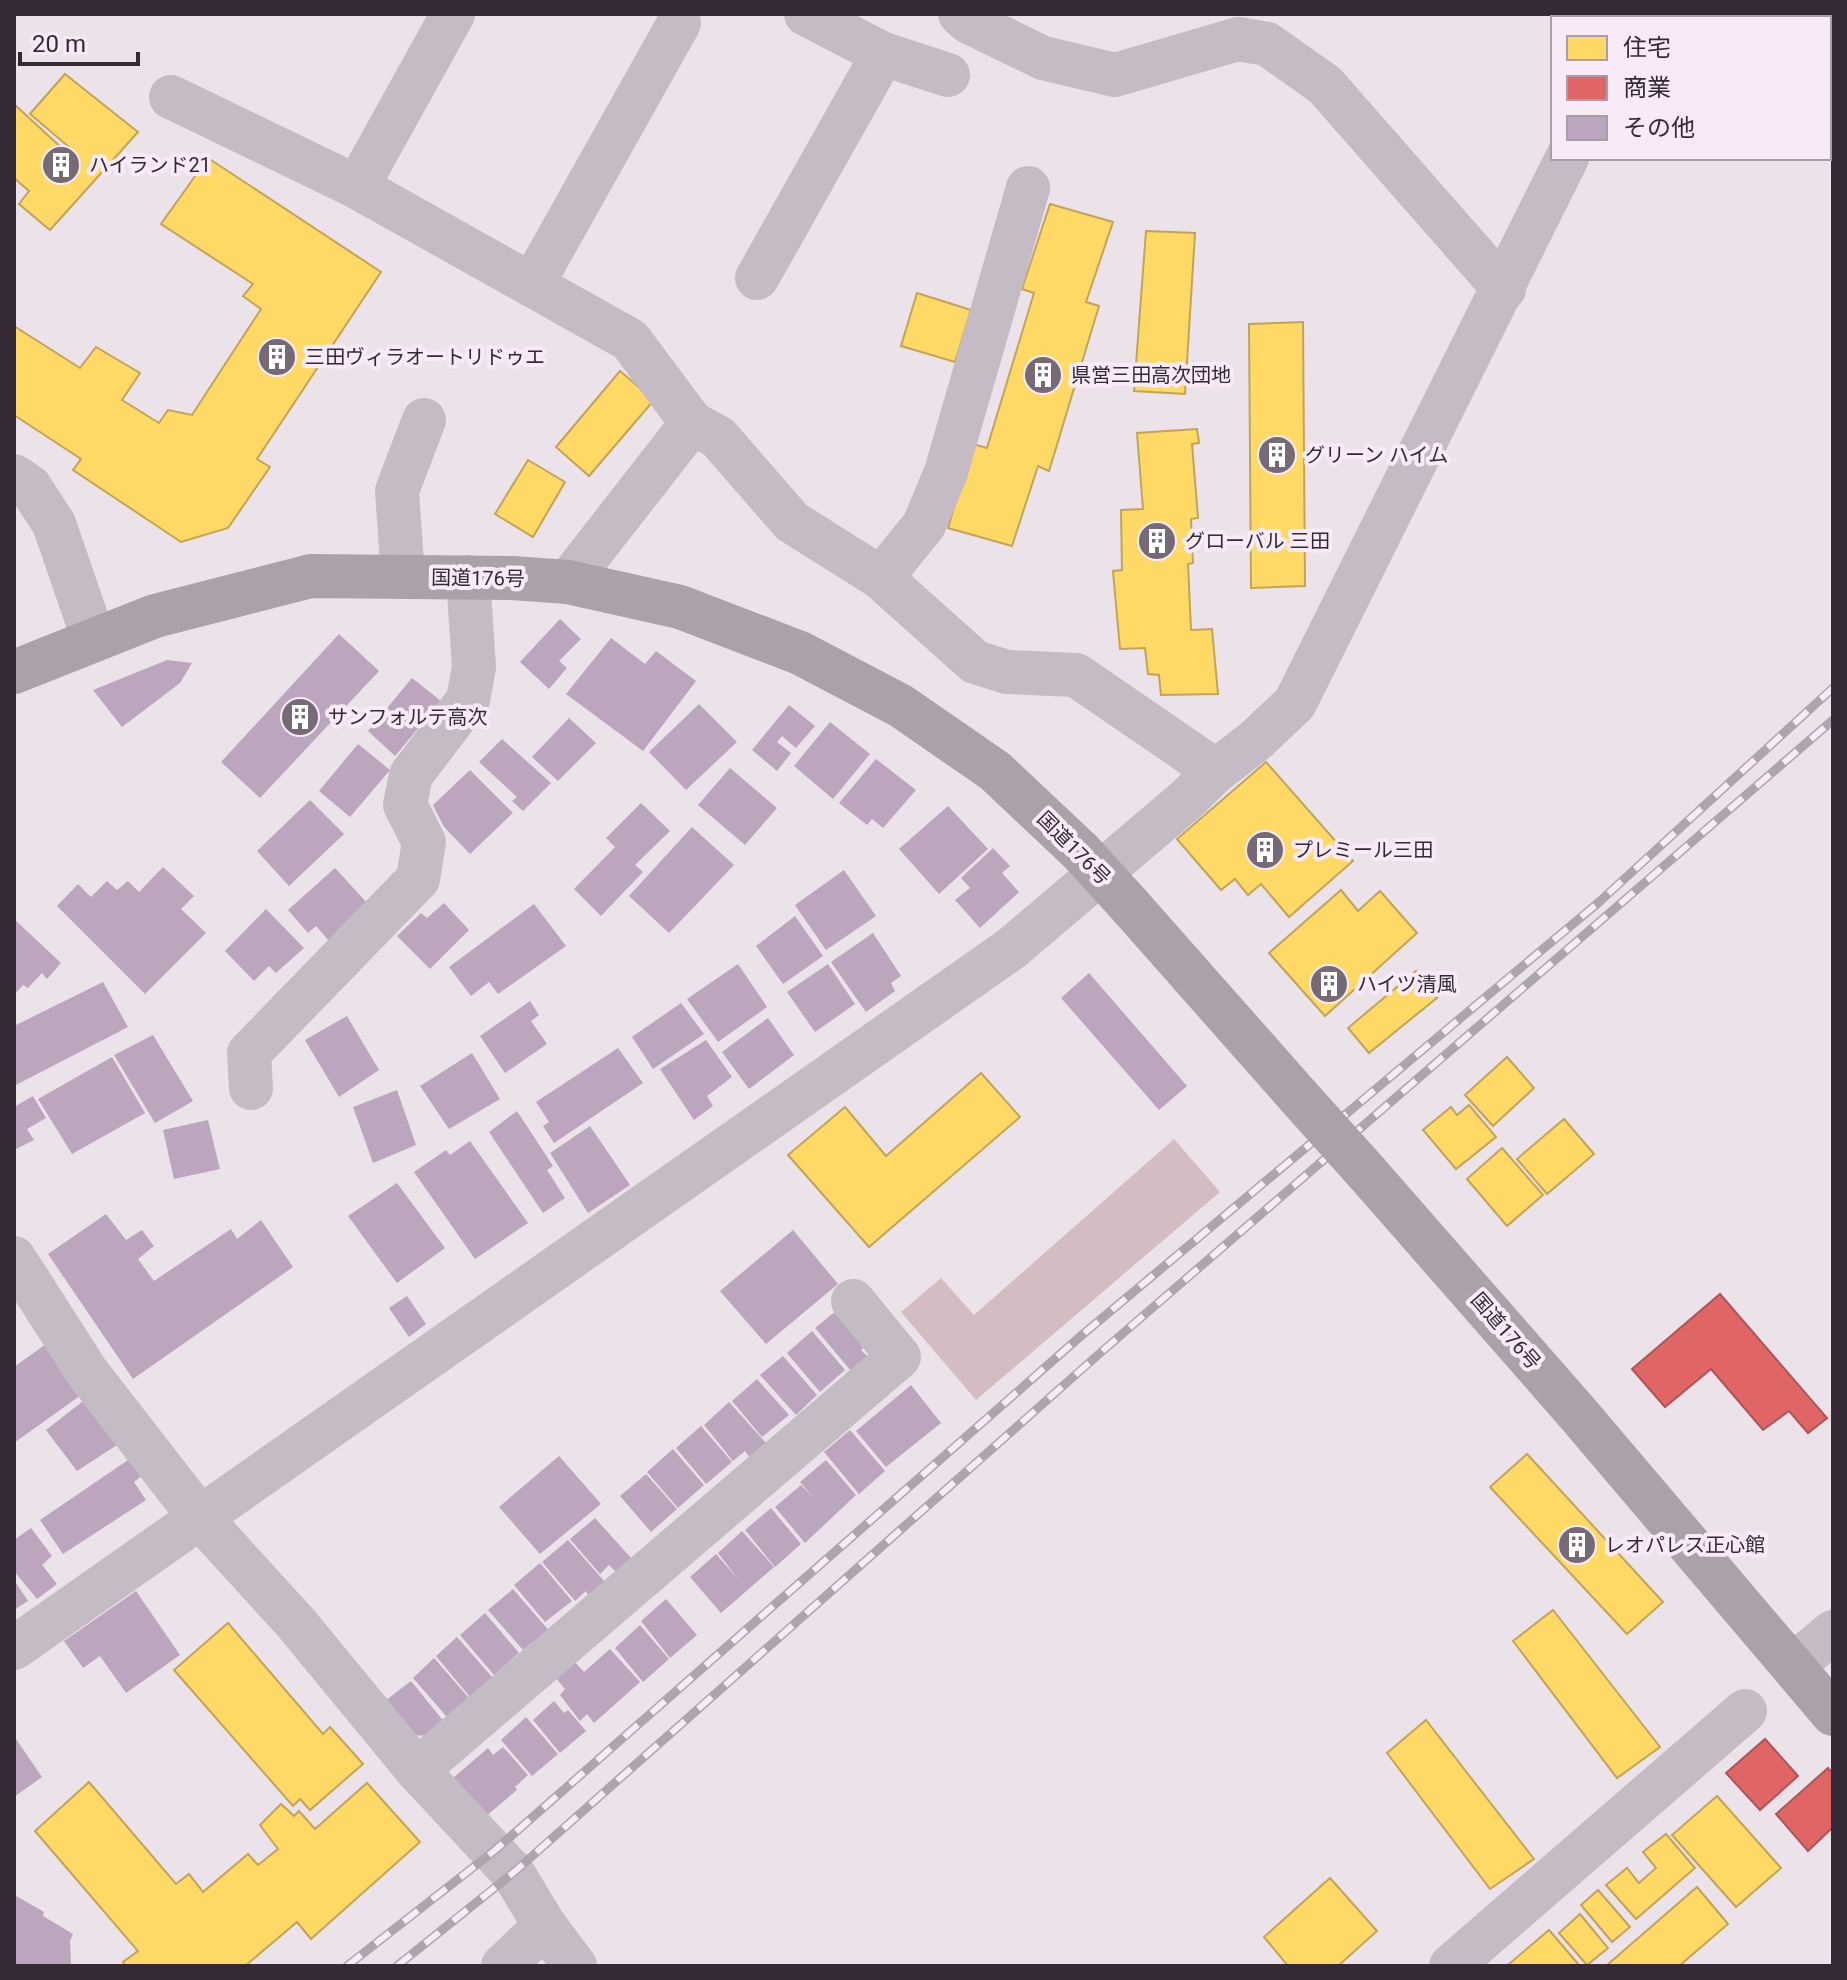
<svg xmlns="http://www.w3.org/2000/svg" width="1847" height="1980" viewBox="0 0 1847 1980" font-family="Roboto,'Noto Sans JP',sans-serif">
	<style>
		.green { fill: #d3bdc2 }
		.homes { fill: #ffd966; stroke: #c2a458; stroke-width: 2 }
		.shops { fill: #e06666; stroke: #ad5458; stroke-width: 2 }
		.building { fill: #bba6bd }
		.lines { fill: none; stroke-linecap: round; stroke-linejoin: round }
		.minor { stroke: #c5bbc4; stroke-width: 44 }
		.highway { stroke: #aba1a9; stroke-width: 44 }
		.rail-casing { stroke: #ada5ad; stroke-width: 9 }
		.rail { stroke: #f8eaf6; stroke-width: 6; stroke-dasharray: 18; stroke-linecap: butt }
		.highway-bridge { stroke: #aba1a9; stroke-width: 44 }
		.labels { text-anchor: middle; stroke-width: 8; stroke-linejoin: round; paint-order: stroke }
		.poi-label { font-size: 20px; fill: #352936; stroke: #f8eaf6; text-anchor: start }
		.street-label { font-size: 20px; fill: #352936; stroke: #f8eaf6 }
	</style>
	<rect width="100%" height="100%" fill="#ece2ea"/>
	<path class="green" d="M1174 1139 1220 1192 976 1400 901 1312 941 1278 974 1315Z"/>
	<g class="homes">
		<path d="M65 74 138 132 50 230 19 204 29 191 14 178V104L65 151 69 147 30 114Z"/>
		<path d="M208 158 381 272 257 459 270 467 228 528 181 542 73 470 81 459 14 415V326L80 368 96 347 140 373 122 400 159 423 168 410 192 415 261 309 243 296 253 284 161 224Z"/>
		<path d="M1050 204 1113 222 1086 302 1099 306 1049 471 1038 466 1012 546 948 528 973 444 987 448 1034 293 1022 289Z"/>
		<path d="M1146 231 1195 233 1185 394 1134 391Z"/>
		<path d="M917 293 971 310 955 362 901 346Z"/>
		<path d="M1303 322 1305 586 1251 588 1249 324Z"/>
		<path d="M620 371 654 400 589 476 556 447Z"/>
		<path d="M1197 429 1199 443 1192 444 1198 518 1191 519 1193 563 1188 564 1191 630 1212 629 1218 694 1161 695 1159 675 1148 674 1145 648 1120 649 1113 571 1122 570 1121 510 1143 509 1137 433Z"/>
		<path d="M528 460 565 482 533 537 495 514Z"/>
		<path d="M1266 762 1353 861 1289 917 1261 884 1248 895 1235 879 1221 890 1177 839Z"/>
		<path d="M1341 890 1358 911 1380 891 1417 933 1325 1016 1269 953Z"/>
		<path d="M1416 971 1438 997 1369 1053 1348 1028Z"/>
		<path d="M1507 1057 1534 1088 1493 1126 1465 1095Z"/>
		<path d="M981 1073 1020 1117 869 1247 788 1155 845 1107 886 1156Z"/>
		<path d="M1469 1105 1496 1137 1456 1169 1423 1130 1451 1107 1457 1115Z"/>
		<path d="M1564 1119 1594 1154 1547 1194 1517 1159Z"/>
		<path d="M1502 1148 1543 1195 1507 1226 1467 1179Z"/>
		<path d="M1527 1454 1663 1602 1627 1634 1490 1487Z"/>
		<path d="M1553 1610 1660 1747 1617 1778 1513 1641Z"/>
		<path d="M228 1623 323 1734 330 1727 363 1764 310 1810 300 1799 293 1806 174 1670Z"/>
		<path d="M1426 1720 1534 1859 1490 1889 1387 1753Z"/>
		<path d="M89 1782 176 1884 189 1874 203 1892 248 1854 258 1865 278 1849 260 1825 281 1804 294 1816 299 1811 315 1829 367 1783 420 1842 311 1939 297 1922 245 1966H126L123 1962 138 1951 35 1831Z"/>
		<path d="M1717 1796 1781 1868 1736 1907 1672 1835Z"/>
		<path d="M1666 1834 1695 1868 1636 1919 1606 1885 1627 1868 1639 1883 1656 1868 1643 1852Z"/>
		<path d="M1330 1878 1377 1931 1338 1966H1288L1264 1937Z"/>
		<path d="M1697 1887 1728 1924 1679 1966H1606Z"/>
		<path d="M1598 1890 1630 1927 1612 1942 1581 1905Z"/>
		<path d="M1580 1914 1608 1948 1587 1965 1559 1933Z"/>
		<path d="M1549 1930 1580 1966H1511L1509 1964Z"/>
	</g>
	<g class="shops">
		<path d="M1720 1294 1827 1418 1808 1433 1789 1411 1763 1430 1711 1369 1665 1407 1632 1369Z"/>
		<path d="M1765 1739 1798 1776 1760 1810 1726 1773Z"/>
		<path d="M1828 1768 1833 1774V1827L1808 1851 1776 1814Z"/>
	</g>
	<g class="building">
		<path d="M560 619 581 639 559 661 567 668 549 689 520 662Z"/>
		<path d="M339 634 379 671 260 798 221 762Z"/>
		<path d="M611 638 645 664 656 651 696 681 643 751 566 694Z"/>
		<path d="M167 660 192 663 180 683 122 727 93 690Z"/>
		<path d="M412 678 441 701 395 756 368 731Z"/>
		<path d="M699 704 737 742 686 790 649 752Z"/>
		<path d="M789 705 815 726 796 748 782 736 777 742 791 753 777 771 752 750Z"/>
		<path d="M569 718 596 743 558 781 532 757Z"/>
		<path d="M830 722 870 754 833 799 794 766Z"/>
		<path d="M502 739 551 783 523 811 512 801 517 797 479 762Z"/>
		<path d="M358 744 390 770 350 817 319 791Z"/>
		<path d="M876 759 916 790 883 828 872 819 867 825 839 803Z"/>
		<path d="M730 768 777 808 745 845 698 805Z"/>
		<path d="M470 770 513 813 470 854 444 827 433 805Z"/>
		<path d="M310 800 344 834 289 886 257 851Z"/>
		<path d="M641 803 670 831 635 865 643 872 601 916 574 889 615 847 606 838Z"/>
		<path d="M948 806 988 849 939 894 899 849Z"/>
		<path d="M692 827 734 865 669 933 629 896Z"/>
		<path d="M993 848 1010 866 1002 873 1019 892 980 928 955 900 970 888 961 878Z"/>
		<path d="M163 867 194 896 181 909 206 933 145 994 57 906 78 884 91 897 107 881 117 890 128 881 139 892Z"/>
		<path d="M335 868 368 904 329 941 316 926 308 933 288 910Z"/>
		<path d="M844 870 876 916 826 950 795 905Z"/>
		<path d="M444 903 469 930 430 969 397 936 421 913 427 918Z"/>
		<path d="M534 904 566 946 498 994 489 982 471 996 449 967Z"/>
		<path d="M266 909 304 948 276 973 269 966 254 981 225 951Z"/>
		<path d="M795 916 823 956 783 984 756 946Z"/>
		<path d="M14 919 61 963 47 979 42 973 28 988 23 985 14 995Z"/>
		<path d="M873 933 901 976 891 983 895 991 866 1012 831 962Z"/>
		<path d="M738 964 767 1007 718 1042 687 999Z"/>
		<path d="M828 964 855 1004 815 1032 787 992Z"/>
		<path d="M1089 973 1187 1086 1159 1110 1061 998Z"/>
		<path d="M103 982 128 1027 14 1086V1026Z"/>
		<path d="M530 1001 539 1015 531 1021 547 1044 505 1073 480 1036Z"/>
		<path d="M681 1003 704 1034 653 1069 632 1037Z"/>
		<path d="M347 1016 379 1070 339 1097 305 1040Z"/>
		<path d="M768 1018 794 1055 749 1089 722 1052Z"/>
		<path d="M153 1035 193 1101 155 1123 114 1055Z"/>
		<path d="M706 1040 732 1077 707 1096 713 1106 694 1120 660 1069Z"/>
		<path d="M618 1048 643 1083 554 1143 543 1126 549 1122 536 1102Z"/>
		<path d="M472 1053 500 1099 449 1129 420 1086Z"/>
		<path d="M112 1057 145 1113 72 1154 38 1099Z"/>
		<path d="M397 1090 416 1145 373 1163 353 1107Z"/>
		<path d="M33 1096 46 1118 27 1129 34 1140 14 1150V1107Z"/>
		<path d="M517 1111 553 1166 547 1170 565 1198 543 1213 489 1132Z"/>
		<path d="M208 1120 220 1169 174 1179 163 1130Z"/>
		<path d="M590 1126 630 1185 588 1213 550 1153Z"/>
		<path d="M470 1141 528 1223 475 1259 414 1172 446 1150 450 1155Z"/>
		<path d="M397 1183 445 1248 397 1283 348 1216Z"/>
		<path d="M106 1214 126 1240 142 1230 154 1246 138 1259 154 1281 231 1229 237 1239 261 1220 293 1267 133 1379 48 1254Z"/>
		<path d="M793 1230 838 1284 766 1344 720 1291Z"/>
		<path d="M407 1296 426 1324 409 1337 389 1308Z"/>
		<path d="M842 1306 872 1341 861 1350 868 1357 851 1371 815 1328Z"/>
		<path d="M812 1331 845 1370 820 1392 787 1353Z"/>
		<path d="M53 1339 88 1390 14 1443V1367Z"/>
		<path d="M783 1356 817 1395 796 1415 760 1375Z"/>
		<path d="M757 1379 789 1415 762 1437 732 1401Z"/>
		<path d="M911 1385 941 1423 886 1467 856 1431Z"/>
		<path d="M87 1398 120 1443 77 1471 46 1430Z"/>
		<path d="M729 1402 767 1444 750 1458 745 1451 733 1461 704 1425Z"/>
		<path d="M701 1426 732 1462 706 1484 676 1448Z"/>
		<path d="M850 1430 885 1471 859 1494 824 1452Z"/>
		<path d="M673 1449 704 1485 678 1508 647 1472Z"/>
		<path d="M559 1456 601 1504 540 1554 499 1507Z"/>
		<path d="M131 1458 143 1475 134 1482 146 1500 63 1554 40 1520Z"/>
		<path d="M826 1460 856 1495 805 1543 775 1507 801 1485 814 1498 800 1482Z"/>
		<path d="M646 1474 677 1509 651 1532 620 1496Z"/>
		<path d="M771 1508 801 1544 775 1567 745 1530Z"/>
		<path d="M595 1518 632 1559 616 1572 609 1565 600 1574 570 1539Z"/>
		<path d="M31 1528 52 1556 42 1565 57 1584 37 1599 14 1571V1540Z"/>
		<path d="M742 1531 774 1567 721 1613 690 1577 716 1554 738 1579 718 1553Z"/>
		<path d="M568 1540 605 1582 588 1595 586 1591 575 1601 542 1562Z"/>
		<path d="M540 1563 572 1601 545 1622 514 1585Z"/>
		<path d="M14 1580 28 1601 14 1610Z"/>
		<path d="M513 1589 551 1633 534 1648 530 1644 523 1650 488 1610Z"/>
		<path d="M136 1591 180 1655 126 1693 100 1656 83 1668 64 1641Z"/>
		<path d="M666 1599 697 1635 670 1658 641 1621Z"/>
		<path d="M485 1613 519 1653 494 1675 460 1635Z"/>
		<path d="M640 1625 669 1659 643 1682 615 1648Z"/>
		<path d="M457 1637 492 1677 470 1697 436 1656Z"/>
		<path d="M610 1649 640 1682 594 1723 587 1714 580 1721 560 1695 565 1689 556 1678 574 1661 584 1672Z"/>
		<path d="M434 1658 469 1698 447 1717 413 1678Z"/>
		<path d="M411 1681 445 1723 430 1736 413 1735 385 1701Z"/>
		<path d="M554 1701 564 1713 568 1710 586 1731 560 1753 533 1720Z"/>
		<path d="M526 1717 558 1754 532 1776 501 1740Z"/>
		<path d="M14 1736 42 1777 14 1797Z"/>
		<path d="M503 1747 528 1775 515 1787 517 1790 485 1817 453 1778 488 1748 493 1755Z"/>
		<path d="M16 1896 44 1912 43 1916 73 1934 70 1941 71 1964 75 1966H14Z"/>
	</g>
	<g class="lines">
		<g class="minor">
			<path d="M806 14 883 54 948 75"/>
			<path d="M960 14 969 22 1043 58 1115 75 1238 39 1267 44 1325 85 1504 289"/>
			<path d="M1635 18 1637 14"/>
			<path d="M171 97 357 187 630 340 692 423 568 582"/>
			<path d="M357 187 453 14"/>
			<path d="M757 278 883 54"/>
			<path d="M532 285 679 23"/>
			<path d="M692 423 718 437 792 522 881 578 975 662 1007 672 1076 675 1216 771"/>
			<path d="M14 476 30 487 54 524 94 640"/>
			<path d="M403 577 397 491 424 420"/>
			<path d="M881 578 924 525 946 472 1028 188"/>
			<path d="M251 1088 249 1053 418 879 424 842 405 805 411 775 468 700 474 667 468 577"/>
			<path d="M14 1258 87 1372 201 1519 296 1623 417 1770 513 1873 545 1926 575 1966"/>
			<path d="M14 1648 1012 948 1186 800 1216 771 1256 740 1295 703 1567 158"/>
			<path d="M1809 1652 1833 1632"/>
			<path d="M417 1770 899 1357 853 1301"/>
			<path d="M503 1966 545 1926"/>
			<path d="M1451 1966 1745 1711"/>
		</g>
		<g class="highway">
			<path d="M14 672 155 616 311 576 512 578 568 582 680 607 800 653 901 706 995 771 1081 852"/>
			<path d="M1131 907 1298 1096"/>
			<path d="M1368 1174 1579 1415 1833 1714"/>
		</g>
		<defs>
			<g id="rail">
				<path d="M347 1966 494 1851 1082 1335 1598 903 1833 688"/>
				<path d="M397 1966 513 1873 1099 1354 1833 720"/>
			</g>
		</defs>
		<use href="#rail" class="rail-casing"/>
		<use href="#rail" class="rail"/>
		<g class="highway-bridge">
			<path d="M1081 852 1131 907"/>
			<path d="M1298 1096 1368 1174"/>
		</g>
	</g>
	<defs>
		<symbol id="building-disc" viewBox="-11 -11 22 22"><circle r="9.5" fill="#756a75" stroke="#f8eaf6"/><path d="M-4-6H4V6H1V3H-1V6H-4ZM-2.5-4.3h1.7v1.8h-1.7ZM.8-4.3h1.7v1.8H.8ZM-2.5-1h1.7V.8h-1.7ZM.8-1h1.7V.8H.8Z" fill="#fff"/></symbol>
	</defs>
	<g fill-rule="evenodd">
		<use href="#building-disc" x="39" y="143" width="44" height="44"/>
		<use href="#building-disc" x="255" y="335" width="44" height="44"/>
		<use href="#building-disc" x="1021" y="353" width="44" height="44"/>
		<use href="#building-disc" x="1255" y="433" width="44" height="44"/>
		<use href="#building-disc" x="1135" y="519" width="44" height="44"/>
		<use href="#building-disc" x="278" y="695" width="44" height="44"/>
		<use href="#building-disc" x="1243" y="828" width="44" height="44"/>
		<use href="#building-disc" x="1307" y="962" width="44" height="44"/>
		<use href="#building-disc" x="1555" y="1523" width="44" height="44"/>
	</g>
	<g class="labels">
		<g class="poi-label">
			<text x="89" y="172">ハイランド21</text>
			<text x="305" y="364">三田ヴィラオートリドゥエ</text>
			<text x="1071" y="382">県営三田高次団地</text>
			<text x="1305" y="462">グリーン ハイム</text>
			<text x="1185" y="548">グローバル 三田</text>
			<text x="328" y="724">サンフォルテ高次</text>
			<text x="1293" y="857">プレミール三田</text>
			<text x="1357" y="991">ハイツ清風</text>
			<text x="1605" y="1552">レオパレス正心館</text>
		</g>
		<g class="street-label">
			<text transform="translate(478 578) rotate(1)" y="7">国道176号</text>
			<text transform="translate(1074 848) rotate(45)" y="7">国道176号</text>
			<text transform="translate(1506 1331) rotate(49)" y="7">国道176号</text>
		</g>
	</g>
	<rect width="1847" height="1980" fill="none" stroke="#352936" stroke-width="32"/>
	<rect x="1551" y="16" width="280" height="144" fill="#f8eaf6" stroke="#aa9da9" stroke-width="2"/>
	<rect x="1567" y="36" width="40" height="24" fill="#ffd966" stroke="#aa9da9" stroke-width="2"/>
	<text x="1623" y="56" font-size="24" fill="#352936">住宅</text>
	<rect x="1567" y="76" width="40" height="24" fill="#e06666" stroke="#aa9da9" stroke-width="2"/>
	<text x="1623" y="96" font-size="24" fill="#352936">商業</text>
	<rect x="1567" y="116" width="40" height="24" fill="#bba6bd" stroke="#aa9da9" stroke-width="2"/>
	<text x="1623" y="136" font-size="24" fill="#352936">その他</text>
	<path d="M20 52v12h118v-12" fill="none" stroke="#352936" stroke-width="4"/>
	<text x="32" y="52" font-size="24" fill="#352936" stroke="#f8eaf6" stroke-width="6" paint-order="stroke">20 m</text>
</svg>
